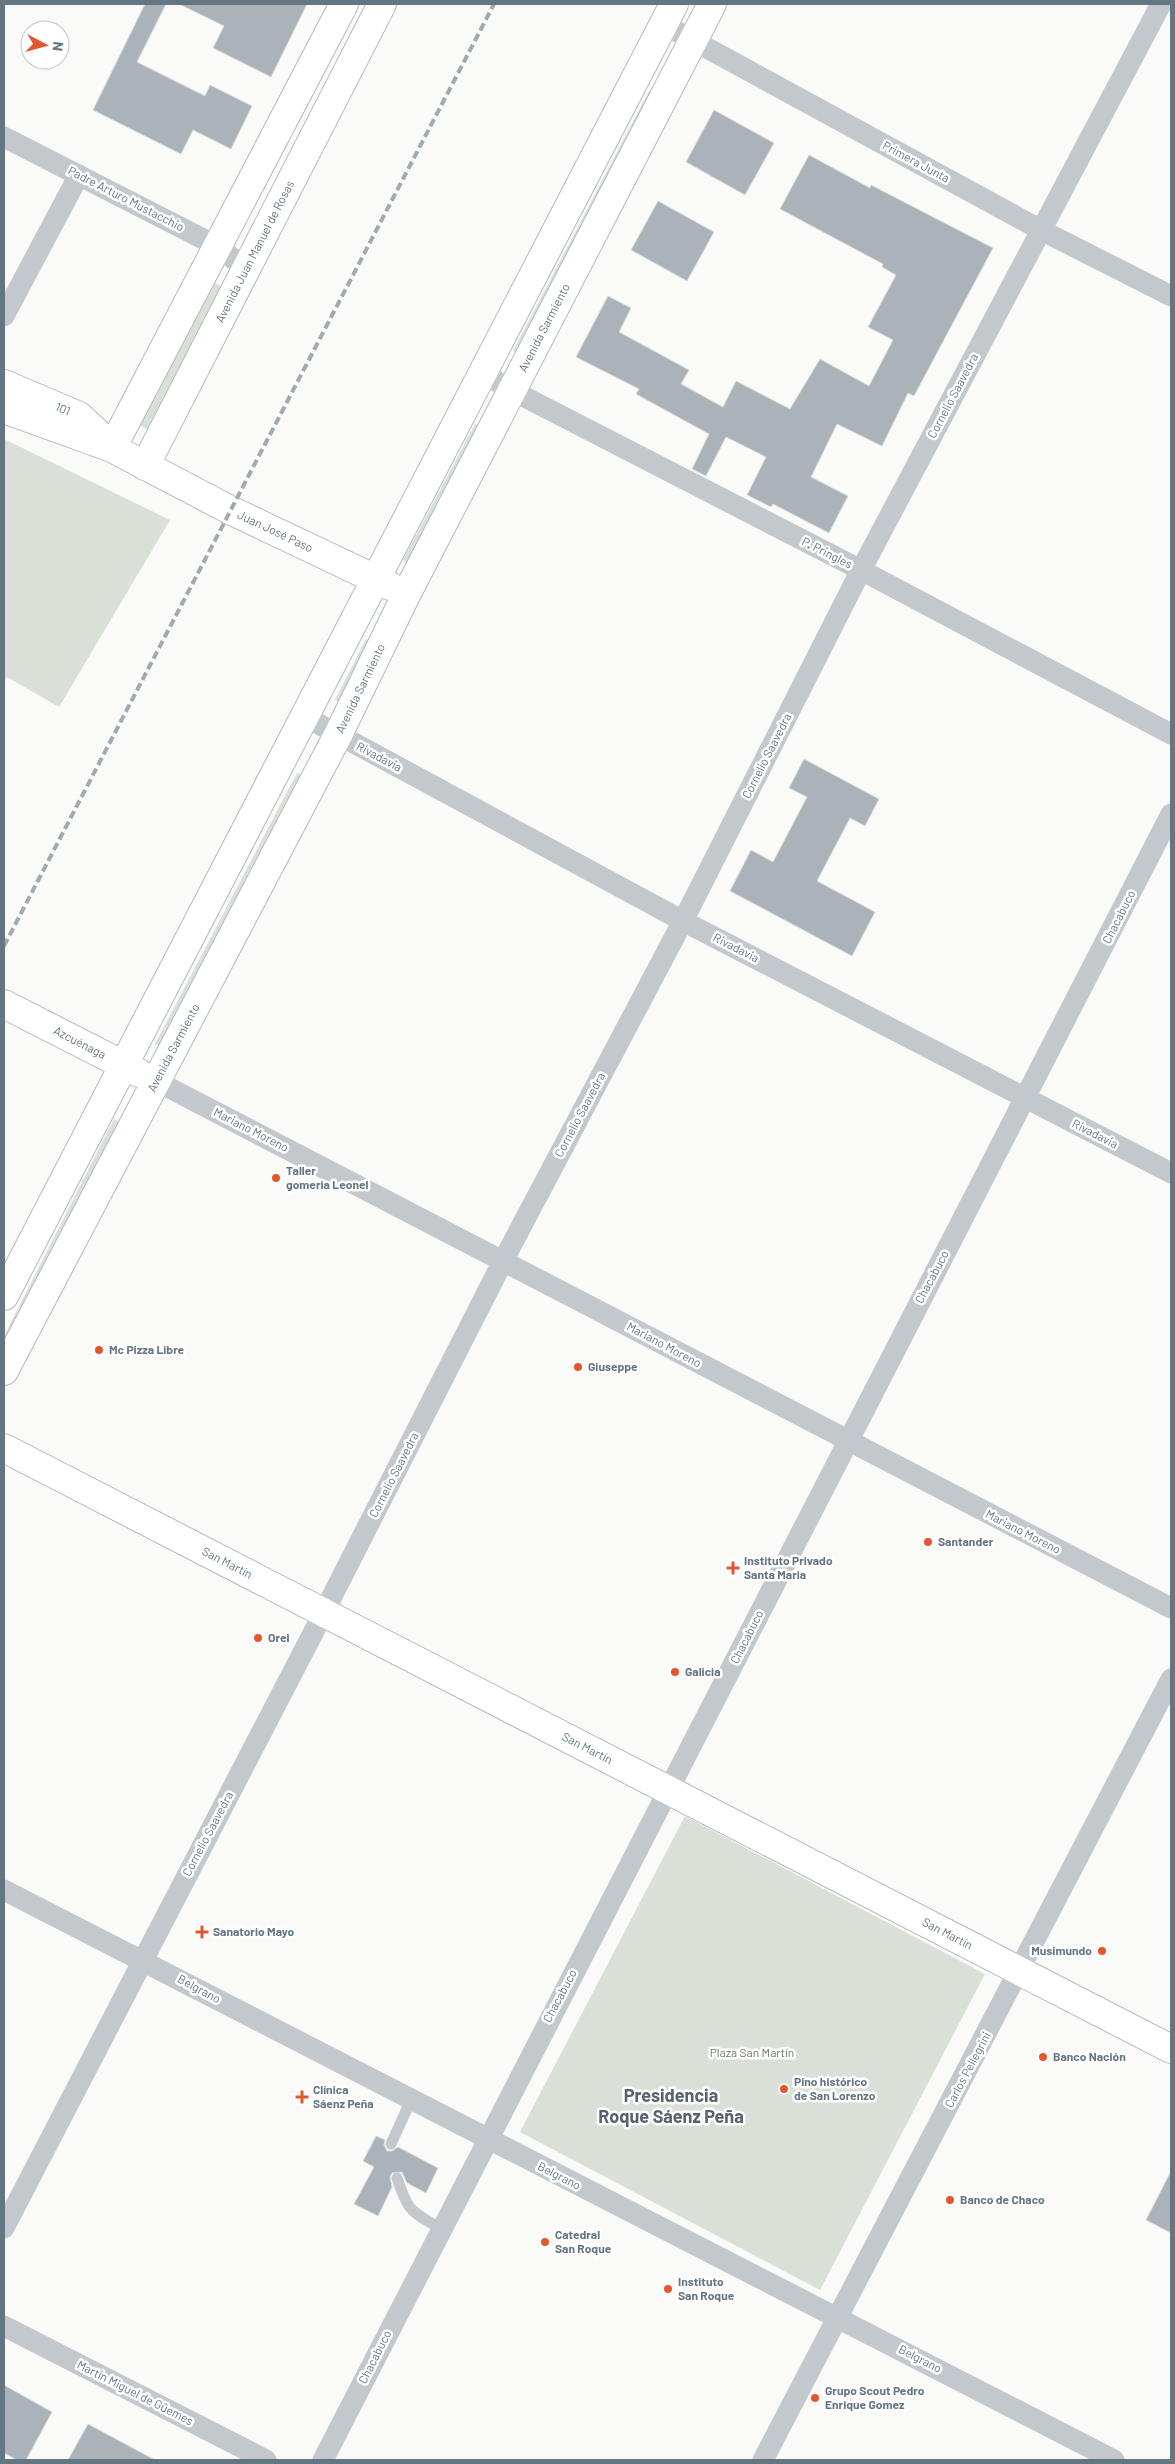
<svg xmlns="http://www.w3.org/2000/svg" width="1175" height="2464" viewBox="0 0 1175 2464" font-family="Barlow,sans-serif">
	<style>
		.green { fill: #dadfd7 }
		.building { fill: #aab3b9; stroke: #dcdcda }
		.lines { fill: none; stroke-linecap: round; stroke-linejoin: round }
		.secondary-casing { stroke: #b3babf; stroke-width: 30 }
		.lane { stroke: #c3c8cc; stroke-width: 11 }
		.street { stroke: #c3c8cc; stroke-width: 21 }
		.secondary { stroke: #fff; stroke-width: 28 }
		.rail { stroke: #a2aab0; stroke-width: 4; stroke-dasharray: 8 4; stroke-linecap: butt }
		.poi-dot { fill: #e4572e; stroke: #fff; stroke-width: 2 }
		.labels { text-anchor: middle; stroke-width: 5; stroke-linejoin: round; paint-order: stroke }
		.street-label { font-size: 12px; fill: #657683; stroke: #fff }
		.poi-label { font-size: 12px; font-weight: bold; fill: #657683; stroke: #fff; text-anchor: start }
		.park-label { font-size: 12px; fill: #687a64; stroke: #fff }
		.district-label { font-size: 18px; font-weight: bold; fill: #57646e; stroke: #fff }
	</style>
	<rect width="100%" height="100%" fill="#fafaf8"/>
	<g class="green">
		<path d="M649 91 657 96 522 355 513 351Z"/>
		<path d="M215 283 223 287 148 430 140 425Z"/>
		<path d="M475 424 482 428 411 564 403 560Z"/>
		<path d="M4 439 170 520 59 707 7 677 4 681Z"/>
		<path d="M366 639 374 643 343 704 335 700Z"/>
		<path d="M297 773 304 776 162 1048 155 1044Z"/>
		<path d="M114 1119 122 1123 4 1356V1336Z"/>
		<path d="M685 1816 985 1974 820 2290 520 2132Z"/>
	</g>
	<g class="building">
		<path d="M145 4H166L137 62 205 96 210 85 252 106 231 149 193 130 181 154 93 110Z"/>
		<path d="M179 4H307L271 77 213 48 224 26Z"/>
		<path d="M714 110 774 143 745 195 686 162Z"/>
		<path d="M809 155 870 188 871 185 993 248 914 396 908 393 882 446 837 424 811 477 848 496 829 533 773 504 771 507 747 495 766 457 726 437 706 476 692 469 709 434 636 394 639 389 576 357 608 296 631 308 619 332 689 370 681 384 723 407 736 381 790 409 820 359 869 386 893 340 868 327 896 275 882 267 883 264 780 209Z"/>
		<path d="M658 201 714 232 687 281 631 250Z"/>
		<path d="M804 759 879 799 865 826 850 818 817 881 875 912 852 956 730 891 751 850 773 862 807 797 789 788Z"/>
		<path d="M376 2136 385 2140 384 2145 387 2151H392L398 2147 438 2168 426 2193 407 2183 402 2172 392 2173 390 2177 392 2187 378 2216 354 2204 374 2167 363 2161Z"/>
		<path d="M1171 2171V2233L1146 2220Z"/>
		<path d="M4 2385 52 2412 26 2460H17L4 2453Z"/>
		<path d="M88 2424 155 2460H68Z"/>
	</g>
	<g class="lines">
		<defs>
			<g id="secondary">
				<path id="s1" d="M4 384 79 416 106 441"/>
				<path id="s2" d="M4 409 112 448 230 510 390 586"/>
				<path d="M112 448 344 4"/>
				<path id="s3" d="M145 466 382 4"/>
				<path id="s4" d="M4 1004 139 1073"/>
				<path d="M4 1296 674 4"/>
				<path id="s5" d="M4 1371 338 735 406 595 712 4"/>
				<path id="s6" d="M4 1448 1171 2049"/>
			</g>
		</defs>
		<use href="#secondary" class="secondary-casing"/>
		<g class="lane">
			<path d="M391 2144 411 2100"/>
			<path d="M397 2178C408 2211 410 2211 440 2228"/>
		</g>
		<g class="street">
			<path d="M663 24 1041 230 1171 296"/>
			<path d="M4 137 217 246 245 268"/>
			<path d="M4 316 79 175"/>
			<path d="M482 373 513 391 861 570 1171 734"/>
			<path d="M304 716 683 921 1171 1173"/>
			<path d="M156 1081 1171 1608"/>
			<path d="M4 1890 1114 2460"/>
			<path d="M4 2228 324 1612 503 1261 683 921 861 570 1161 4"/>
			<path d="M4 2326 266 2460"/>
			<path d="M323 2460C602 1910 891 1364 1171 814"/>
			<path d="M763 2460 1171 1679"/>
		</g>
		<use href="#secondary" class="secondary"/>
		<path class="rail" d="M4 946 494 4"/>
	</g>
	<g class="poi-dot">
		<circle cx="276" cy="1178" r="5"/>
		<circle cx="99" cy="1350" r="5"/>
		<circle cx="578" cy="1367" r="5"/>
		<circle cx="928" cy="1542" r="5"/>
		<path d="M730.5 1560.5h5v5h5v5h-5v5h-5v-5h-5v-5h5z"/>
		<circle cx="258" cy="1638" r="5"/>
		<circle cx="675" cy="1672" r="5"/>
		<path d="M199.5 1924.5h5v5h5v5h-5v5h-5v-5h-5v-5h5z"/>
		<circle cx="1102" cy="1951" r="5"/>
		<circle cx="1043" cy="2057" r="5"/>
		<circle cx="784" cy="2089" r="5"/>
		<path d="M299.5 2089.5h5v5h5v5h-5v5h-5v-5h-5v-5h5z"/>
		<circle cx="950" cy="2200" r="5"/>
		<circle cx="545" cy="2242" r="5"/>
		<circle cx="668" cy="2289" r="5"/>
		<circle cx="815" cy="2398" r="5"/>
	</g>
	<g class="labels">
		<g class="street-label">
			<text transform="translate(916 162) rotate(28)" y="4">Primera Junta</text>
			<text transform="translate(126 199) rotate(27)" y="4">Padre Arturo Mustacchio</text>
			<text dy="4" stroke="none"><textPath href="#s3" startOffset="241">Avenida Juan Manuel de Rosas</textPath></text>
			<text dy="4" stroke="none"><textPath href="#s5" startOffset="1175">Avenida Sarmiento</textPath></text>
			<text transform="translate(953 396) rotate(-62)" y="4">Cornelio Saavedra</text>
			<text dy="4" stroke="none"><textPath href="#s1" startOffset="64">101</textPath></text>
			<text dy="4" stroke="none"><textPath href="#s2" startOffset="298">Juan José Paso</textPath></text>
			<text transform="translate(827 553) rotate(27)" y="4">P. Pringles</text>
			<text dy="4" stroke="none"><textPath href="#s5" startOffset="770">Avenida Sarmiento</textPath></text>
			<text transform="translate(767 756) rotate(-63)" y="4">Cornelio Saavedra</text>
			<text transform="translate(379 757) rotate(28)" y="4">Rivadavia</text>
			<text transform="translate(1119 917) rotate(-63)" y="4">Chacabuco</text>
			<text transform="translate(736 948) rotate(27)" y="4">Rivadavia</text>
			<text dy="4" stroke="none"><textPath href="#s4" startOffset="85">Azcuénaga</textPath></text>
			<text dy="4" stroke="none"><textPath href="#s5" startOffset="365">Avenida Sarmiento</textPath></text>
			<text transform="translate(580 1115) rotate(-62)" y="4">Cornelio Saavedra</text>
			<text transform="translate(251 1130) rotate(27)" y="4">Mariano Moreno</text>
			<text transform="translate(1095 1134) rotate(27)" y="4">Rivadavia</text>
			<text transform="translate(932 1277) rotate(-62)" y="4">Chacabuco</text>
			<text transform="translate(664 1345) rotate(28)" y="4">Mariano Moreno</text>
			<text transform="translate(394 1475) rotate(-63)" y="4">Cornelio Saavedra</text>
			<text transform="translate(1023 1532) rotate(27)" y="4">Mariano Moreno</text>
			<text dy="4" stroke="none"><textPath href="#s6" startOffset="251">San Martín</textPath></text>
			<text transform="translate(747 1637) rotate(-63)" y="4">Chacabuco</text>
			<text dy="4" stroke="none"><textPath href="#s6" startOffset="656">San Martín</textPath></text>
			<text transform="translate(208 1834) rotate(-62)" y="4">Cornelio Saavedra</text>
			<text dy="4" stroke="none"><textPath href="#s6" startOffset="1061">San Martín</textPath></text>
			<text transform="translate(199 1989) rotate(28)" y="4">Belgrano</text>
			<text transform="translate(560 1996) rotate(-62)" y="4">Chacabuco</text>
			<text transform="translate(968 2070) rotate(-62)" y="4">Carlos Pellegrini</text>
			<text transform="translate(559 2176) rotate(27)" y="4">Belgrano</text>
			<text transform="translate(375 2357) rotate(-63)" y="4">Chacabuco</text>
			<text transform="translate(920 2359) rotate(27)" y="4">Belgrano</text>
			<text transform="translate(135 2393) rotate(27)" y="4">Martín Miguel de Güemes</text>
		</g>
		<g class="poi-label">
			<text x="286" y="1175">Taller<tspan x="286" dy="14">gomeria Leonel</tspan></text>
			<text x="109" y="1354">Mc Pizza Libre</text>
			<text x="588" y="1371">Giuseppe</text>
			<text x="938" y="1546">Santander</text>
			<text x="744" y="1565">Instituto Privado<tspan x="744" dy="14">Santa Maria</tspan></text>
			<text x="268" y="1642">Orel</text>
			<text x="685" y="1676">Galicia</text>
			<text x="213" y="1936">Sanatorio Mayo</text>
			<text x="1092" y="1955" text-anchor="end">Musimundo</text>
			<text x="1053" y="2061">Banco Nación</text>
			<text x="794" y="2086">Pino histórico<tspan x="794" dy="14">de San Lorenzo</tspan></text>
			<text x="313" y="2094">Clínica<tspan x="313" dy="14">Sáenz Peña</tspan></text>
			<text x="960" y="2204">Banco de Chaco</text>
			<text x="555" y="2239">Catedral<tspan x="555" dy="14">San Roque</tspan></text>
			<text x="678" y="2286">Instituto<tspan x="678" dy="14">San Roque</tspan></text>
			<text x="825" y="2395">Grupo Scout Pedro<tspan x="825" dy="14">Enrique Gomez</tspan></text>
		</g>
		<g class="park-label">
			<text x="752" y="2057">Plaza San Martín</text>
		</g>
		<g class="district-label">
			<text x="671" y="2102">Presidencia<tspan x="671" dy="21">Roque Sáenz Peña</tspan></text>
		</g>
	</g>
	<rect width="1175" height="2464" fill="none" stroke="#657683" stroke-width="10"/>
	<g transform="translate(45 45) rotate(96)"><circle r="24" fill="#ffffff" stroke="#c1c8cd"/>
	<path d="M0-4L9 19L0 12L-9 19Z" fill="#e4572e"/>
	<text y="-8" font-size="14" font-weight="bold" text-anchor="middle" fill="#657683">N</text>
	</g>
</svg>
